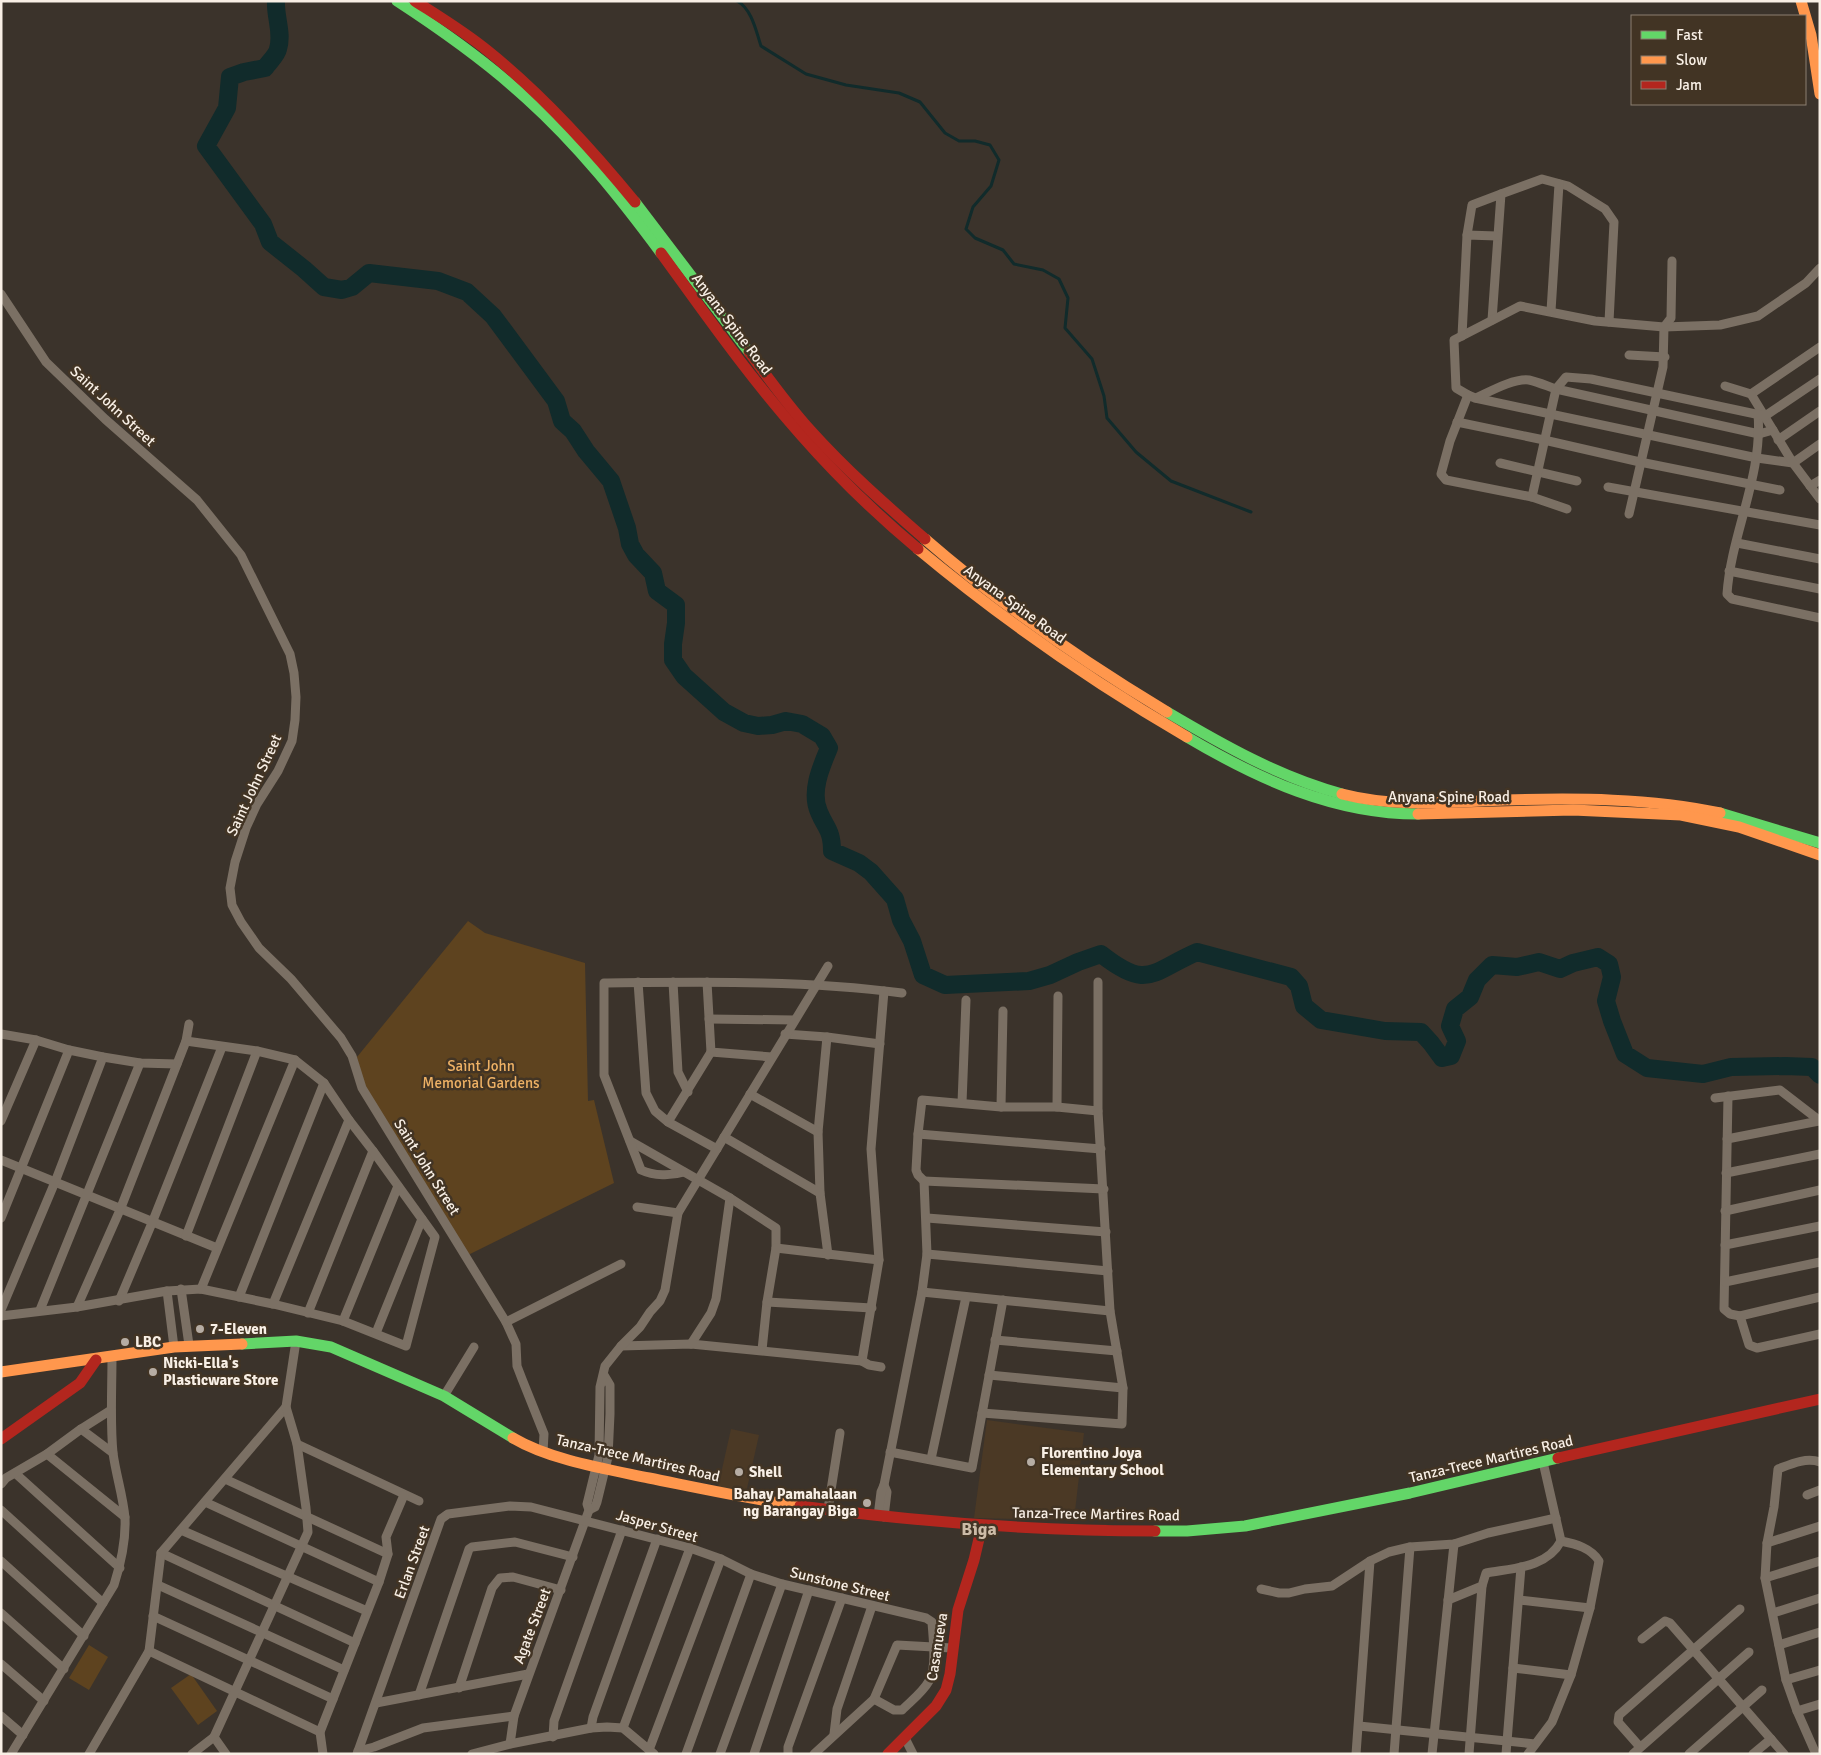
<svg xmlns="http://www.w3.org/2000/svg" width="1821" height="1755" viewBox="0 0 1821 1755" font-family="Signika,sans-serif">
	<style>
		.built { fill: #4b3925 }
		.green { fill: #5e431f }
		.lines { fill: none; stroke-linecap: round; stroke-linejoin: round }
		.stream { stroke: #112b2b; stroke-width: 3 }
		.river { stroke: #112b2b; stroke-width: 18 }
		.street { stroke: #7b7064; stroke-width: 9 }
		.fast { stroke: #63d668; stroke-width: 11 }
		.slow { stroke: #ff974d; stroke-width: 11 }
		.jam { stroke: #b3261e; stroke-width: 11 }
		.poi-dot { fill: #b6ada4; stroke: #423424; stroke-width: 2 }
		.labels { text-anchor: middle; stroke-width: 5; stroke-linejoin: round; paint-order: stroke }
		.street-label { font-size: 15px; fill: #f8efe5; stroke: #423424 }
		.park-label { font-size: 15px; fill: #eeb165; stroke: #423424 }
		.poi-label { font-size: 15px; font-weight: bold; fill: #f8efe5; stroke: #423424; text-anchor: start }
		.quarter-label { font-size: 18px; font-weight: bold; fill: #ccbba7; stroke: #423424 }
	</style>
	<rect width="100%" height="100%" fill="#3b332b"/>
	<g class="built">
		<path d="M987 1420 1084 1433 1074 1520 974 1518Z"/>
		<path d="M731 1429 759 1435 746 1493 718 1487Z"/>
	</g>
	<g class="green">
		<path d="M468 921 485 933 585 963 588 1101 594 1100 614 1183 468 1255 365 1090 357 1057Z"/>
		<path d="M89 1645 108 1657 89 1690 69 1678Z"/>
		<path d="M191 1674 217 1711 198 1725 171 1688Z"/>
	</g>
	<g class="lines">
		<path class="stream" d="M737 1C752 9 756 31 761 46L806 74 846 85 899 93 920 102 945 133 959 141H975L990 145 999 160 991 186 973 207 966 229 975 238 1003 250 1014 264 1043 270 1059 279 1068 298 1065 328 1092 359 1104 396 1107 418 1136 452 1171 481 1251 512"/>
		<path class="river" d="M276 1C275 17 283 33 278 49 277 55 269 62 265 68L244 72 230 77 227 108 206 146 263 224 270 242 304 269 324 287 342 290 352 287 369 273 438 281 467 292 493 316 556 401 562 421 573 431 586 451 611 481 627 528 630 544 636 555 653 573 657 591 676 605V623L673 644V660L684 676 724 712 744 723 758 726 772 725 786 721 802 724 822 736 829 748C821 767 810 792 819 812 826 829 832 830 832 851L859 863 871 872 895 899 901 920 912 941 923 975 945 985 1029 981 1050 975 1078 962 1101 954C1148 991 1151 972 1197 952L1291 977 1299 986 1304 1006 1321 1020 1385 1031 1421 1032 1431 1043 1442 1058 1451 1056 1457 1041 1450 1026 1455 1009 1470 997 1477 980 1492 965 1517 967 1539 962 1560 969 1573 963 1598 957 1609 964 1612 977 1606 1001 1612 1021 1625 1054 1647 1068 1703 1074 1731 1067 1785 1066 1812 1067 1820 1075"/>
		<g class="street">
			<path d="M1501 194 1542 179 1568 186 1605 209 1614 222 1609 322"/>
			<path d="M1467 235 1472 205 1501 194 1492 320"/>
			<path d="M1820 268 1806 283 1758 316 1720 325 1664 327 1595 321 1520 306 1454 340 1456 388 1468 395 1475 398 1757 458 1793 463 1820 444"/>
			<path d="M1 294 46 362 105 419 197 500 241 555 290 654 294 673 296 697 295 720 292 741 278 771 257 804 246 828 235 862 230 888 232 905 241 922 259 948 291 979 341 1038 352 1056 362 1088 506 1322 516 1344 517 1366 522 1379 544 1434 543 1452"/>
			<path d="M1551 311 1559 184"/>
			<path d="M1462 336 1467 235 1497 236"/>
			<path d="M1629 355 1665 357"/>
			<path d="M1725 386 1751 394 1820 347"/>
			<path d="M1751 394 1793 463 1820 499"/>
			<path d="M1468 395 1450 441 1441 474 1446 480 1532 497 1567 509"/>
			<path d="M1476 398C1489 392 1514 378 1529 380 1538 382 1547 386 1556 389L1759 434 1773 430"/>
			<path d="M1758 414C1763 476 1731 534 1727 594L1732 599 1820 618"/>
			<path d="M1457 422 1544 440 1640 462 1780 490"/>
			<path d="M1778 440 1820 411"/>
			<path d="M1500 463 1577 481"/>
			<path d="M1810 486 1820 480"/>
			<path d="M1608 487 1820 525"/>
			<path d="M1532 497 1556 389 1566 377 1591 379 1765 416 1820 379"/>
			<path d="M1629 514 1663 367 1664 327 1671 318 1672 261"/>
			<path d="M1737 543 1820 559"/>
			<path d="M1729 571 1820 589"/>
			<path d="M638 982 646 1093 655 1111 668 1122 717 1149"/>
			<path d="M673 982 678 1072 688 1092"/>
			<path d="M707 982 711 1052 772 1057"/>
			<path d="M709 1019 794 1020"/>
			<path d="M1 1034 36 1040 69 1050 103 1057 140 1063 177 1064"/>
			<path d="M785 1034 827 1037 880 1044"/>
			<path d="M827 1037 818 1132 820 1193 828 1255"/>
			<path d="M750 1094 818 1132"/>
			<path d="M1728 1096 1724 1309 1730 1314 1740 1316"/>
			<path d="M1715 1098 1780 1090 1820 1121"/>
			<path d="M962 1103 966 1000"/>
			<path d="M1001 1107 1003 1011"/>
			<path d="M1057 1107 1058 996"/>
			<path d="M1 1121 36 1040"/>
			<path d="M668 1122 711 1052"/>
			<path d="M918 1134 1101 1149"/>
			<path d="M724 1137 820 1193"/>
			<path d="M1727 1139 1819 1121"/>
			<path d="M630 1141 730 1198 776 1228V1248L767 1302 762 1350"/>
			<path d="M1 1160 217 1248"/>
			<path d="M684 1172C671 1176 654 1176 641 1170L604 1075V983C703 982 804 980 902 993"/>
			<path d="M1726 1173 1820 1154"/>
			<path d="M924 1181 918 1175 916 1170 918 1134 922 1100 1001 1107H1057L1098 1111"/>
			<path d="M637 1207 678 1213"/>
			<path d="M1725 1211 1820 1190"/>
			<path d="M1 1218 69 1050"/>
			<path d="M927 1218 1106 1232"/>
			<path d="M186 1236 257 1051"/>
			<path d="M1725 1245 1820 1226"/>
			<path d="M776 1248 879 1260"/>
			<path d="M927 1254 1108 1271"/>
			<path d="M1725 1282 1820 1262"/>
			<path d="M181 1289 189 1345"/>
			<path d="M201 1289 295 1060"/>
			<path d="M167 1291 174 1347"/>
			<path d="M922 1292 1110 1311"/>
			<path d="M239 1297 324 1083"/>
			<path d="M1820 1297 1740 1316 1749 1345 1757 1348 1820 1334"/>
			<path d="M119 1301 152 1223 222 1047"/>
			<path d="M767 1302 872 1308"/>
			<path d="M273 1304 349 1120"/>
			<path d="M77 1307 120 1210 186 1041 189 1024"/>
			<path d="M1 1310 55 1182 103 1057"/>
			<path d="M40 1310 140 1063"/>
			<path d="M308 1313 373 1151"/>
			<path d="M1 1316 77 1307 167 1291 201 1289 273 1304 343 1321 406 1346 435 1237 373 1151 349 1120 324 1083 295 1060 257 1051 186 1041"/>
			<path d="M343 1321 398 1186"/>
			<path d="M506 1322 621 1264"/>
			<path d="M376 1333 422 1219"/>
			<path d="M995 1340 1117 1351"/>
			<path d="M691 1344 711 1313 716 1299 730 1198"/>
			<path d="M621 1346 691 1344 862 1361 879 1260 871 1149 884 991"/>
			<path d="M862 1361 869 1365 881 1367"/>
			<path d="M989 1375 1123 1388"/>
			<path d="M444 1396 474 1347"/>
			<path d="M982 1413 1122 1424 1123 1388 1110 1311 1098 1111V982"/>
			<path d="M81 1429 113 1453"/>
			<path d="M297 1444 419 1501"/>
			<path d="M890 1452 972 1468 1003 1300"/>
			<path d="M47 1454 125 1517"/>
			<path d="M931 1459 966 1297"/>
			<path d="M15 1473 120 1568"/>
			<path d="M225 1479 388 1554"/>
			<path d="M1 1484 6 1478 47 1454 81 1429 111 1410"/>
			<path d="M884 1485 887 1492 884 1517"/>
			<path d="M1807 1495 1820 1490"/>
			<path d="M205 1502 379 1582"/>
			<path d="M828 1509 840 1433"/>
			<path d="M1 1510 103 1603"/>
			<path d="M589 1510 595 1507 597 1502 608 1457 610 1414V1385L604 1375"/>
			<path d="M878 1516 881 1492 884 1485 922 1292 927 1254 924 1181 1104 1189"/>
			<path d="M181 1530 367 1611"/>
			<path d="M1767 1543 1820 1526"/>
			<path d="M161 1553 355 1643"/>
			<path d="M1 1561 84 1636"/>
			<path d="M1765 1578 1820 1561"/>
			<path d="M158 1585 344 1670"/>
			<path d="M1261 1589 1279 1593H1289L1305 1589 1332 1586 1370 1561 1389 1552 1410 1547 1454 1544 1488 1533 1556 1518"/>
			<path d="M1448 1600 1482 1586 1486 1573C1513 1568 1547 1568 1561 1541L1543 1462"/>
			<path d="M1519 1600 1590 1608"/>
			<path d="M1 1613 64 1669"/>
			<path d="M1773 1613 1820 1598"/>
			<path d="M153 1616 333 1699"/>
			<path d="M1642 1639 1665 1621 1670 1623 1784 1754"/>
			<path d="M1779 1645 1820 1632"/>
			<path d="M149 1651 320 1732"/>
			<path d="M1 1664 44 1701"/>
			<path d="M1513 1668 1571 1675"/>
			<path d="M1786 1680 1820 1670"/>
			<path d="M459 1688 492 1588 500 1578 513 1577 561 1590"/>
			<path d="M419 1695 469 1549 472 1547 515 1542 573 1557"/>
			<path d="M376 1703 528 1674"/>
			<path d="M1797 1711 1820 1704"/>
			<path d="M1 1716 23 1735"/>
			<path d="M1359 1726 1535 1744"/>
			<path d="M591 1728 593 1717 657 1539"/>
			<path d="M623 1728 690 1548"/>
			<path d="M834 1734 837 1709 872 1606"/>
			<path d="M214 1737 226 1754"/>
			<path d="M553 1737 554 1721 622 1530"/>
			<path d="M905 1738 913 1754"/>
			<path d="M510 1744 514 1716 589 1510 587 1504 599 1455 600 1387 605 1366 621 1346 640 1327 650 1312 660 1301 665 1290 678 1213 828 966"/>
			<path d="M1640 1747 1618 1722 1619 1715 1740 1609"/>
			<path d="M649 1750 721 1559"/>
			<path d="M358 1751 374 1747 423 1728 514 1716"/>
			<path d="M11 1754 114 1585C121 1563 126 1541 125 1518 123 1496 116 1475 113 1453 110 1422 112 1389 112 1357"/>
			<path d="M89 1754 149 1651 161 1553 286 1407"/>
			<path d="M192 1754 214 1737 308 1532 306 1508 297 1444 286 1407 296 1341"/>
			<path d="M323 1754 320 1732 379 1582 388 1554 386 1537 404 1495"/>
			<path d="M357 1754 441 1519 448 1514 510 1506 531 1507 690 1548 721 1559 751 1574 782 1584 926 1618 932 1622C933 1638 937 1667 929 1681 923 1692 911 1701 902 1710H894L874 1699"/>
			<path d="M472 1754 510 1744 591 1728 607 1727 623 1728 654 1754"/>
			<path d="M686 1754 751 1574"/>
			<path d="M720 1754 782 1584"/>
			<path d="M754 1754 809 1590"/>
			<path d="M788 1754V1747L842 1598"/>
			<path d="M814 1754 874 1699 897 1645 952 1648"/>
			<path d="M1356 1754 1370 1561"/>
			<path d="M1394 1754 1410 1547"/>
			<path d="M1432 1754 1454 1544"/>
			<path d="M1469 1754 1482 1586"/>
			<path d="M1506 1754 1521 1567"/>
			<path d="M1528 1754 1552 1722 1571 1675 1590 1608 1599 1561C1591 1548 1576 1544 1561 1541"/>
			<path d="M1633 1754 1749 1652"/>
			<path d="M1689 1754 1762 1690"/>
			<path d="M1753 1754 1771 1739"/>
			<path d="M1816 1754 1797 1711 1786 1680 1765 1578 1767 1543 1774 1507 1778 1469C1791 1464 1806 1457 1820 1462"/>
		</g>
		<g class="fast">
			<path d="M397 1C443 31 487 62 527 99 578 145 621 199 661 253"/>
			<path d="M635 202 749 352"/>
			<path d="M1167 712C1223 745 1279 777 1342 794"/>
			<path d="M1187 737C1258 779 1334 814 1418 814"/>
			<path d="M1720 813 1820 843"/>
			<path d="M242 1344 296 1341 331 1347 444 1396 513 1438"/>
			<path d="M1155 1531H1187L1245 1526 1410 1493 1558 1458"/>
		</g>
		<g class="slow">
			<path d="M1801 1 1811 35 1820 94"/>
			<path d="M925 539C1000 604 1082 661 1167 712"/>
			<path d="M918 549C1002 619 1093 682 1187 737"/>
			<path d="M1342 794C1396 808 1449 802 1504 800 1576 798 1650 798 1720 813"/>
			<path d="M1418 814 1573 810 1681 815 1739 827 1820 855"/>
			<path d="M1 1372 174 1347 242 1344"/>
			<path d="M513 1438C550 1460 606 1469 649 1478 699 1488 749 1499 800 1506"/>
		</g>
		<g class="jam">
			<path d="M415 1C440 17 465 32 488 51 543 95 590 147 635 202"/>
			<path d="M661 253C706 315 750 378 801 435 837 476 876 514 918 549"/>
			<path d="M749 352C769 379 788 406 811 431 846 470 886 505 925 539"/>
			<path d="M1 1439 80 1383 96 1360"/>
			<path d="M1558 1458 1820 1399"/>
			<path d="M800 1506C918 1522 1035 1531 1155 1531"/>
			<path d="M888 1754 936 1706 946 1690 950 1674 958 1610 974 1560 982 1526"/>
		</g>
	</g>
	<g class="poi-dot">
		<circle cx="200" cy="1329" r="5"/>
		<circle cx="125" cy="1342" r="5"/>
		<circle cx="153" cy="1372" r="5"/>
		<circle cx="1031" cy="1462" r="5"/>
		<circle cx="739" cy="1472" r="5"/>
		<circle cx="867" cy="1503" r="5"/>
	</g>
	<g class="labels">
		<g class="street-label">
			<text transform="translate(732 324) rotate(53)" y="5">Anyana Spine Road</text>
			<text transform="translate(113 406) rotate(43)" y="5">Saint John Street</text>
			<text transform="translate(1015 604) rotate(36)" y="5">Anyana Spine Road</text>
			<text transform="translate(254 785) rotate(-65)" y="5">Saint John Street</text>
			<text x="1449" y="802">Anyana Spine Road</text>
			<text transform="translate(427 1167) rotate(58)" y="5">Saint John Street</text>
			<text transform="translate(638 1458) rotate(13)" y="5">Tanza-Trece Martires Road</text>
			<text transform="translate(1491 1459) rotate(-13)" y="5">Tanza-Trece Martires Road</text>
			<text transform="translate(1096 1514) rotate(1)" y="5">Tanza-Trece Martires Road</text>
			<text transform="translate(657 1526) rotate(16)" y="5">Jasper Street</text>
			<text transform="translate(412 1562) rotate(-70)" y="5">Erlan Street</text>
			<text transform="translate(840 1584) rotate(14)" y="5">Sunstone Street</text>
			<text transform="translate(532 1626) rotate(-69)" y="5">Agate Street</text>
			<text transform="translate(937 1647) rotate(-81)" y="5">Casanueva</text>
		</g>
		<g class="park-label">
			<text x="481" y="1071">Saint John<tspan x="481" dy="17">Memorial Gardens</tspan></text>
		</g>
		<g class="poi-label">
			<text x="210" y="1334">7-Eleven</text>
			<text x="135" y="1347">LBC</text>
			<text x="163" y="1368">Nicki-Ella's<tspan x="163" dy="17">Plasticware Store</tspan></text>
			<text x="1041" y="1458">Florentino Joya<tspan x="1041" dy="17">Elementary School</tspan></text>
			<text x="749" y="1477">Shell</text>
			<text x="857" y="1499" text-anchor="end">Bahay Pamahalaan<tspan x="857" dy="17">ng Barangay Biga</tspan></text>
		</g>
		<g class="quarter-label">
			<text x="979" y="1535">Biga</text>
		</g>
	</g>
	<rect width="1821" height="1755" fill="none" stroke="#f8efe5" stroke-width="5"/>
	<rect x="1631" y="15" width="175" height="90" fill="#423424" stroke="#8b7f71"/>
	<rect x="1641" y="31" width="25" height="8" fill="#63d668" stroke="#8b7f71"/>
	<text x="1676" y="40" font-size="15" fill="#f8efe5">Fast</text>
	<rect x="1641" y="56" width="25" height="8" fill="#ff974d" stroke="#8b7f71"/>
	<text x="1676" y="65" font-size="15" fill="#f8efe5">Slow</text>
	<rect x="1641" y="81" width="25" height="8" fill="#b3261e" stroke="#8b7f71"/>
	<text x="1676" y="90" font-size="15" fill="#f8efe5">Jam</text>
</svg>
